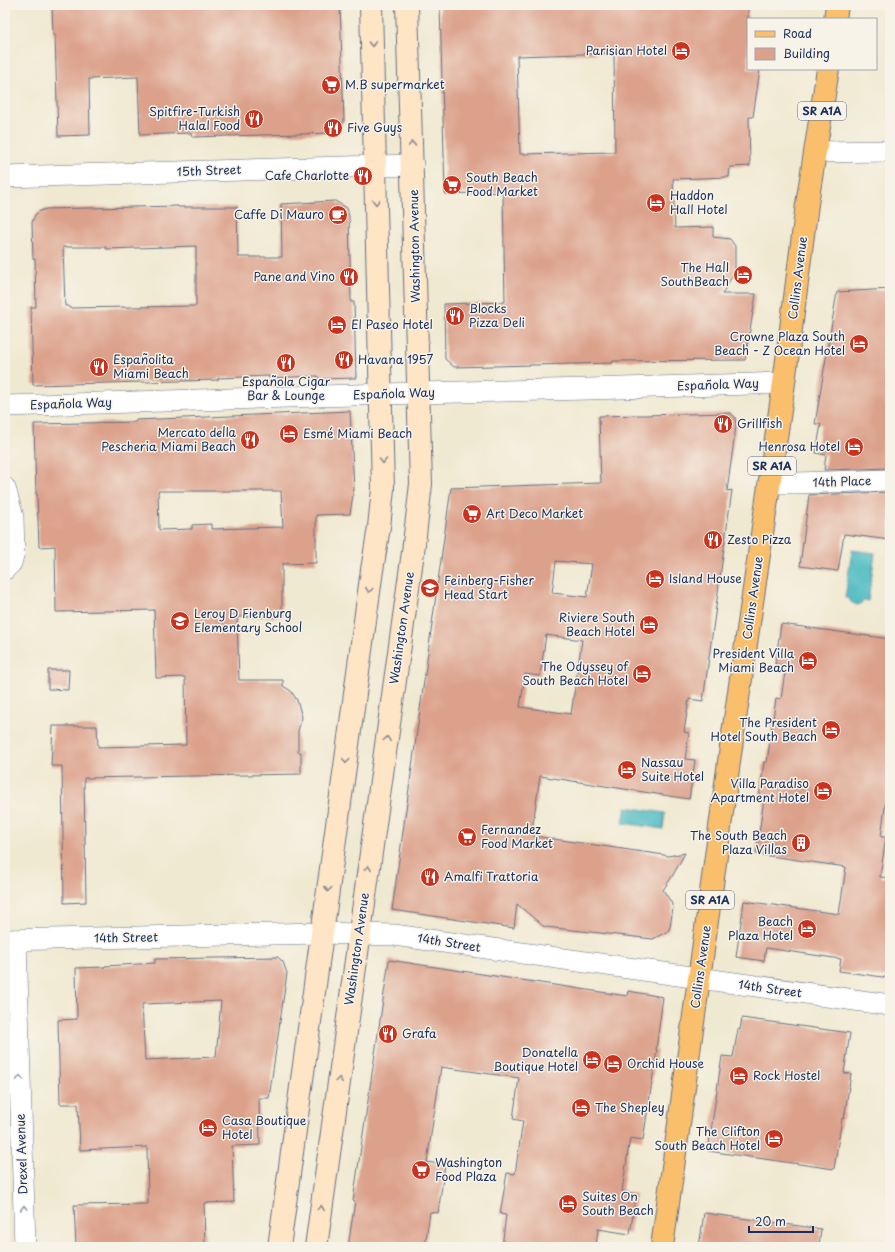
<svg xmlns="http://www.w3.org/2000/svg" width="895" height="1252" viewBox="0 0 895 1252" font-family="'Playpen Sans',sans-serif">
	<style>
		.water { fill: #4dbcc2; stroke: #347690 }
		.building { fill: #dca18b; fill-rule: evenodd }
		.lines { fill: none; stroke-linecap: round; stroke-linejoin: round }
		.street-casing { stroke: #667086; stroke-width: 22 }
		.secondary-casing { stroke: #667086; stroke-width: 24 }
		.primary-casing { stroke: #667086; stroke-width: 24 }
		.street { stroke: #fff; stroke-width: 21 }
		.secondary { stroke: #fde5c5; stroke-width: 22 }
		.primary { stroke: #f9bf6d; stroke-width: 22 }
		.oneway { stroke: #8c8a92 }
		.oneway2 { stroke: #8d97ae }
		.labels { text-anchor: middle; stroke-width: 3; stroke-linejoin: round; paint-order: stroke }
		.shield { fill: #f7f3e8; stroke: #5d6a87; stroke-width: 1 }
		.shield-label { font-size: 11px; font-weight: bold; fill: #1b2f5e }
		.poi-label { font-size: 12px; fill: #1b2f5e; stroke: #f7f3e8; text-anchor: start }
		.street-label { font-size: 12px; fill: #1b2f5e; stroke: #f7f3e8 }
	</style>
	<rect width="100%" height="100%" fill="#f7f3e8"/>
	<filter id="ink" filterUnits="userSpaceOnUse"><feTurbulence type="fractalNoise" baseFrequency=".025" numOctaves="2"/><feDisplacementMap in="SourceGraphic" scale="8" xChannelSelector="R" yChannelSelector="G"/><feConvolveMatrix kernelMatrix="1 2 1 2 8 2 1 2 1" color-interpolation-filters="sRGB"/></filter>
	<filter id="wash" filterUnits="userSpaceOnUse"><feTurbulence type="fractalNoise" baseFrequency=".012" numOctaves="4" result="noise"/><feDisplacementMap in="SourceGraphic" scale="16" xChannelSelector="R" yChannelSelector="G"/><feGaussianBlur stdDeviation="0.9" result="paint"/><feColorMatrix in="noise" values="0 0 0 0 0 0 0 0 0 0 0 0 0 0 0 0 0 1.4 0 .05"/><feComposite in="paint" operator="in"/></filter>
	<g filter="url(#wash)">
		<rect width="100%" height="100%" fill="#f0e9d1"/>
		<g class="water">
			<path d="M852 550 875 553 868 601 864 600 862 603 857 605 851 602 849 598H845Z"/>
			<path d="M626 807 665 813 663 829 623 823Z"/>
		</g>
		<g id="blocks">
			<g class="building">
				<path d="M52 5H340L344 121 340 128 333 133 192 137 191 133 140 135 138 77 89 79 90 135 58 136 55 35H53Z"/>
				<path d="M440 5H748V69H760L753 117H749L750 166 730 167 729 177 673 179 675 228 713 227V237L730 239 735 246V271L722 294H756L745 360 613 361V363L454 367 445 359 444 304 505 302 503 192 445 194ZM614 53 615 152 520 154 517 56Z"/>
				<path d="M335 201 347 208 349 216 351 302H354L356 378 318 379V376L269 378V376L218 378V380L33 385 31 307H36L35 259H33L32 222 35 215 40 211 46 209 178 206V207H237L238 257H282L281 204ZM196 246V306L69 308V306H65L63 247H106V249Z"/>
				<path d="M890 289V468L824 470 826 455 816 453 821 424H815L837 292Z"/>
				<path d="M350 411 354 489 350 514 316 515V563L282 564V617H237L239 680H283V686L291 691 297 700 302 717 298 731V752H301V774L84 778 86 902 64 903 62 766H51L53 726H97L98 747 186 745 185 677 156 678 154 610 56 612 55 546 39 547 37 494H36L34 424 136 422V420ZM158 491H281L283 527 211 529V524L192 525V529L159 530Z"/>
				<path d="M730 413 735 417 736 426 727 491 732 490 703 701 689 699 684 732 689 733 685 759 695 760 689 799 540 776 532 831 533 832V836L664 855 668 856 685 853 673 875 663 890 671 902 673 908 670 927 668 931 653 939 546 927 543 926 517 904 514 928 392 910 451 488 601 483 599 416ZM556 561 592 564 587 597 552 593ZM546 635 582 640 571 714 520 707 525 674 540 676Z"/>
				<path d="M890 492V540L844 534 838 571 800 566 809 495Z"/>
				<path d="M781 624 890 639V768L881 837H886L880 877 890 878V978L839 971 841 959 766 948 764 961 736 957 744 901 839 914 846 867 756 854 764 799 759 798 764 762H767L776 698 781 699 786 665 775 664Z"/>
				<path d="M48 670H69L68 690 48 689Z"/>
				<path d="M278 957 283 962 287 973 269 1098H259L260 1145 232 1146 234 1202 204 1203 205 1247H76L74 1205 148 1204 147 1147 80 1150 78 1104H60L58 1020 77 1019 76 968 105 967V966L155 963V959ZM221 1001 216 1057 145 1060 142 1004Z"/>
				<path d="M389 960 627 996 628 991 663 997 656 1050H657L643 1140 630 1138 622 1191 636 1194 630 1234 598 1229 596 1247H502L506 1215 500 1214 507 1173 515 1174 523 1121 513 1119 519 1078 441 1067 427 1162 445 1165 438 1213 430 1212 425 1247H348L355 1201H353Z"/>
				<path d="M742 1018 850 1033 844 1073 851 1074 844 1119 842 1118 834 1169 708 1151 722 1056 733 1057 738 1029 740 1030Z"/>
				<path d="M704 1213 821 1229 819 1247H699Z"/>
			</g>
		</g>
	</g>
	<g filter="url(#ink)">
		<use href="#blocks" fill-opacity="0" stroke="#667086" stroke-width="1"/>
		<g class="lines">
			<defs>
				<g id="street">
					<path d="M816 152 890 151"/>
					<path d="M5 177 413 165"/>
					<path d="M5 406 418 393 589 389 784 383"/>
					<path d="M769 483H796L890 480"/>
					<path d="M5 488 13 517 14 552 11 563 5 569"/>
					<path d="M5 940 322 933 394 935 890 1005"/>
					<path d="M16 940 25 1247"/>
				</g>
				<g id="secondary">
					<path d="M279 1247 372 570 379 527 383 489 371 5"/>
					<path d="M316 1247 413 552 421 484 407 5"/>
				</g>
				<g id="primary">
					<path d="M835 19 837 5"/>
					<path d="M662 1247 732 740 784 383 807 204 828 69"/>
				</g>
			</defs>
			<use href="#street" class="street-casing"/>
			<use href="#secondary" class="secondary-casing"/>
			<use href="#primary" class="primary-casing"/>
			<use href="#street" class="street"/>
			<use href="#secondary" class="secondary"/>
			<use href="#primary" class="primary"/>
		</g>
		<defs><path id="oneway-chevron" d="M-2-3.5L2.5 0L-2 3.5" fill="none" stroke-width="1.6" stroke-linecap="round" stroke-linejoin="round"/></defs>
		<g class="oneway">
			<use href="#oneway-chevron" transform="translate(372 44) rotate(88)"/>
			<use href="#oneway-chevron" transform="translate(412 144) rotate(-92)"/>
			<use href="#oneway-chevron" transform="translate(376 202) rotate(89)"/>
			<use href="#oneway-chevron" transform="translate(383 461) rotate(90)"/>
			<use href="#oneway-chevron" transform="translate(369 590) rotate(98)"/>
			<use href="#oneway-chevron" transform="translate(387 739) rotate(-82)"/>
			<use href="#oneway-chevron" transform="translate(346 761) rotate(98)"/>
			<use href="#oneway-chevron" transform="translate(368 868) rotate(-82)"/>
			<use href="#oneway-chevron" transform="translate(328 889) rotate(98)"/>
			<use href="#oneway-chevron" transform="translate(339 1080) rotate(-82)"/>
			<use href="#oneway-chevron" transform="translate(321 1208) rotate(-82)"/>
		</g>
		<g class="oneway2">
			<use href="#oneway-chevron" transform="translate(20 1078) rotate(-92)"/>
			<use href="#oneway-chevron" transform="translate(24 1208) rotate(-92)"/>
		</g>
	</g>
	<defs>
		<symbol id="hotel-disc" viewBox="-11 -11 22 22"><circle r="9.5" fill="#c8321e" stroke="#f7f3e8"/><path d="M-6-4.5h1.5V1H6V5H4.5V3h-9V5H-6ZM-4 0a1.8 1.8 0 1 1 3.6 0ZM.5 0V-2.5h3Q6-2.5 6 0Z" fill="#fff"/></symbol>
		<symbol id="supermarket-disc" viewBox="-11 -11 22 22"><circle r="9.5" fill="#c8321e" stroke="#f7f3e8"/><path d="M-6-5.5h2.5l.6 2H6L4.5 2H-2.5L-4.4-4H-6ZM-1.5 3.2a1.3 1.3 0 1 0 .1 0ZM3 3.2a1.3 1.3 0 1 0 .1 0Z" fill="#fff"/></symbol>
		<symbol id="restaurant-disc" viewBox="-11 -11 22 22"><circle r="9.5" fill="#c8321e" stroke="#f7f3e8"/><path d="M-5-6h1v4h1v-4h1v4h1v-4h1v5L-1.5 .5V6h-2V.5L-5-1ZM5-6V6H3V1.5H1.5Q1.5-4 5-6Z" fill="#fff"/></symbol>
		<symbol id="cafe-disc" viewBox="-11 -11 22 22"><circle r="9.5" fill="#c8321e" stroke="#f7f3e8"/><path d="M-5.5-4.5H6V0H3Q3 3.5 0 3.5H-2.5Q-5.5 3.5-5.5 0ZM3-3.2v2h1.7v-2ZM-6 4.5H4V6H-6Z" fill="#fff"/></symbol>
		<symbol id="school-disc" viewBox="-11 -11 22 22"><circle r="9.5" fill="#c8321e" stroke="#f7f3e8"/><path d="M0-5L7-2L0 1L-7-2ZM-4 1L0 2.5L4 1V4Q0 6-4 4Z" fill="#fff"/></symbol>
		<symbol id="building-disc" viewBox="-11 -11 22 22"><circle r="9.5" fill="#c8321e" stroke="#f7f3e8"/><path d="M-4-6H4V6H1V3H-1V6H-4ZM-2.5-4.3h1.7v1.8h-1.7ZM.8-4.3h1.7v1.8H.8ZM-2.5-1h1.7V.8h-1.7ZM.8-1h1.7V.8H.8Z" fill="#fff"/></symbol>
	</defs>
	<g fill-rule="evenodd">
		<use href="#hotel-disc" x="670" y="40" width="22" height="22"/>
		<use href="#supermarket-disc" x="320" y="74" width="22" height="22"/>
		<use href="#restaurant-disc" x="243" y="108" width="22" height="22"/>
		<use href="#restaurant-disc" x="322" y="117" width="22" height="22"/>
		<use href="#restaurant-disc" x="352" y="165" width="22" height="22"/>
		<use href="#supermarket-disc" x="441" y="174" width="22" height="22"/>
		<use href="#hotel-disc" x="645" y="192" width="22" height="22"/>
		<use href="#cafe-disc" x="327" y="204" width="22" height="22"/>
		<use href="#hotel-disc" x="732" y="264" width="22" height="22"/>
		<use href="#restaurant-disc" x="338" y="266" width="22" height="22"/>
		<use href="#restaurant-disc" x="444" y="305" width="22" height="22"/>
		<use href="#hotel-disc" x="326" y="314" width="22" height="22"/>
		<use href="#hotel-disc" x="848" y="333" width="22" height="22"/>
		<use href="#restaurant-disc" x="333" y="349" width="22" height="22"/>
		<use href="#restaurant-disc" x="275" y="352" width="22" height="22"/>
		<use href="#restaurant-disc" x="88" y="356" width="22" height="22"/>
		<use href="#restaurant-disc" x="712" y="413" width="22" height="22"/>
		<use href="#hotel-disc" x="278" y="423" width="22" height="22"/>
		<use href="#restaurant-disc" x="239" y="429" width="22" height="22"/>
		<use href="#hotel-disc" x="843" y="436" width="22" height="22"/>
		<use href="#supermarket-disc" x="461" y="503" width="22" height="22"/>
		<use href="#restaurant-disc" x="702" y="529" width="22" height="22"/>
		<use href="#hotel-disc" x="644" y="568" width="22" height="22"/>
		<use href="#school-disc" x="419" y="577" width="22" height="22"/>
		<use href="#school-disc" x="169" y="610" width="22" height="22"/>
		<use href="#hotel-disc" x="638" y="614" width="22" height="22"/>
		<use href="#hotel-disc" x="797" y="650" width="22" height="22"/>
		<use href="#hotel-disc" x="631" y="663" width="22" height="22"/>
		<use href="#hotel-disc" x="820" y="719" width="22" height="22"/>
		<use href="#hotel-disc" x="616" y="759" width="22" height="22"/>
		<use href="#hotel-disc" x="812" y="780" width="22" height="22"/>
		<use href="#supermarket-disc" x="456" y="826" width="22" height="22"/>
		<use href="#building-disc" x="790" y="832" width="22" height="22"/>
		<use href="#restaurant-disc" x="419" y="866" width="22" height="22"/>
		<use href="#hotel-disc" x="796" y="918" width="22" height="22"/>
		<use href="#restaurant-disc" x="377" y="1023" width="22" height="22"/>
		<use href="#hotel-disc" x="581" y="1049" width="22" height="22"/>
		<use href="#hotel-disc" x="602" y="1053" width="22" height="22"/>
		<use href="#hotel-disc" x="728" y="1065" width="22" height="22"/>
		<use href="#hotel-disc" x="570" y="1097" width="22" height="22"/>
		<use href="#hotel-disc" x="197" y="1117" width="22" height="22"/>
		<use href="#hotel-disc" x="763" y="1128" width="22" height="22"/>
		<use href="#supermarket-disc" x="410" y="1159" width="22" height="22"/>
		<use href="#hotel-disc" x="557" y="1193" width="22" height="22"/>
	</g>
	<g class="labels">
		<g class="shield">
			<rect x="798" y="102" width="48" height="18" rx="3"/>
			<rect x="748" y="457" width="48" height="18" rx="3"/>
			<rect x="686" y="891" width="48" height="18" rx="3"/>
		</g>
		<g class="shield-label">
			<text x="822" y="115">SR A1A</text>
			<text x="772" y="470">SR A1A</text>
			<text x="710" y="904">SR A1A</text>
		</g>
		<g class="poi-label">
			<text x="667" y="55" text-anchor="end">Parisian Hotel</text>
			<text x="345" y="89">M.B supermarket</text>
			<text x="240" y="116" text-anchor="end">Spitfire-Turkish<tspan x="240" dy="14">Halal Food</tspan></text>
			<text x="347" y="132">Five Guys</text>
			<text x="349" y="180" text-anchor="end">Cafe Charlotte</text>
			<text x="466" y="182">South Beach<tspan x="466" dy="14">Food Market</tspan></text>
			<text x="670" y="200">Haddon<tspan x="670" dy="14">Hall Hotel</tspan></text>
			<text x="324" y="219" text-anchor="end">Caffe Di Mauro</text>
			<text x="729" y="272" text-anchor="end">The Hall<tspan x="729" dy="14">SouthBeach</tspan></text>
			<text x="335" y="281" text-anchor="end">Pane and Vino</text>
			<text x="469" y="313">Blocks<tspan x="469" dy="14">Pizza Deli</tspan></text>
			<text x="351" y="329">El Paseo Hotel</text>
			<text x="845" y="341" text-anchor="end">Crowne Plaza South<tspan x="845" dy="14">Beach - Z Ocean Hotel</tspan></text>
			<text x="113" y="364">Españolita<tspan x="113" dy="14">Miami Beach</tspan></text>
			<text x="358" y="364">Havana 1957</text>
			<text x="286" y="386" text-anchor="middle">Española Cigar<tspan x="286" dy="14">Bar &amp; Lounge</tspan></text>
			<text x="737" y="428">Grillfish</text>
			<text x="236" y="437" text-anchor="end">Mercato della<tspan x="236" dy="14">Pescheria Miami Beach</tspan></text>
			<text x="303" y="438">Esmé Miami Beach</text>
			<text x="840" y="451" text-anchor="end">Henrosa Hotel</text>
			<text x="486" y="518">Art Deco Market</text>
			<text x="727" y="544">Zesto Pizza</text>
			<text x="669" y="583">Island House</text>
			<text x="444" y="585">Feinberg-Fisher<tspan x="444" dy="14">Head Start</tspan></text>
			<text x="194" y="618">Leroy D Fienburg<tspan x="194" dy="14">Elementary School</tspan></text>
			<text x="635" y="622" text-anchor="end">Riviere South<tspan x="635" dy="14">Beach Hotel</tspan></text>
			<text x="794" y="658" text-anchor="end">President Villa<tspan x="794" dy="14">Miami Beach</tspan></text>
			<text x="628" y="671" text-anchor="end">The Odyssey of<tspan x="628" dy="14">South Beach Hotel</tspan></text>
			<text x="817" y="727" text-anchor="end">The President<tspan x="817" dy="14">Hotel South Beach</tspan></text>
			<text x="641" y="767">Nassau<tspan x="641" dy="14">Suite Hotel</tspan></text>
			<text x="809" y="788" text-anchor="end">Villa Paradiso<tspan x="809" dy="14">Apartment Hotel</tspan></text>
			<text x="481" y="834">Fernandez<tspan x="481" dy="14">Food Market</tspan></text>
			<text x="787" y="840" text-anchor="end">The South Beach<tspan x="787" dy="14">Plaza Villas</tspan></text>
			<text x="444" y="881">Amalfi Trattoria</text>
			<text x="793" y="926" text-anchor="end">Beach<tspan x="793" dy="14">Plaza Hotel</tspan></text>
			<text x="402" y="1038">Grafa</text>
			<text x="578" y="1057" text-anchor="end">Donatella<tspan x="578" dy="14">Boutique Hotel</tspan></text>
			<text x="627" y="1068">Orchid House</text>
			<text x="753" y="1080">Rock Hostel</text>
			<text x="595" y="1112">The Shepley</text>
			<text x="222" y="1125">Casa Boutique<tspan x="222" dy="14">Hotel</tspan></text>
			<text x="760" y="1136" text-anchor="end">The Clifton<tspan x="760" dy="14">South Beach Hotel</tspan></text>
			<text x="435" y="1167">Washington<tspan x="435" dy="14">Food Plaza</tspan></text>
			<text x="582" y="1201">Suites On<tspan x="582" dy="14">South Beach</tspan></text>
		</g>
		<g class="street-label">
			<text transform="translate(209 171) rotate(-2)" y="4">15th Street</text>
			<text transform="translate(415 246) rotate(-91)" y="4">Washington Avenue</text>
			<text transform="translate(798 278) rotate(-83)" y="4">Collins Avenue</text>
			<text transform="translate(718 385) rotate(-2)" y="4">Española Way</text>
			<text transform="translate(394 394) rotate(-2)" y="4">Española Way</text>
			<text transform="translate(71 404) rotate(-2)" y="4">Española Way</text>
			<text transform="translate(842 482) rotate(-2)" y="4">14th Place</text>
			<text transform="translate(753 598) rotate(-82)" y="4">Collins Avenue</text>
			<text transform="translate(402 628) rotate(-82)" y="4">Washington Avenue</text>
			<text transform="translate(126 938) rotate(-1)" y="4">14th Street</text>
			<text transform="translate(449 943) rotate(9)" y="4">14th Street</text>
			<text transform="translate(357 949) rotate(-82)" y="4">Washington Avenue</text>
			<text transform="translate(701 967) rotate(-82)" y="4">Collins Avenue</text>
			<text transform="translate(770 989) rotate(8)" y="4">14th Street</text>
			<text transform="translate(22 1154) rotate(-92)" y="4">Drexel Avenue</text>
		</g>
	</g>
	<rect width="895" height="1252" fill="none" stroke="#f7f3e8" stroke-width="20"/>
	<rect x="747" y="18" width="130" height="52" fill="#f7f3e8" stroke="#9fa5b1"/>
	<rect x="755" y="31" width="20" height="6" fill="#f9bf6d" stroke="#9fa5b1"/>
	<text x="783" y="38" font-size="12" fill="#1b2f5e">Road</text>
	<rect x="755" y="48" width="20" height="12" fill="#dca18b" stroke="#9fa5b1"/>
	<text x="783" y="58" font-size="12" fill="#1b2f5e">Building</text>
	<path d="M749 1226v6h64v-6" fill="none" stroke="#1b2f5e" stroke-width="2"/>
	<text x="755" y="1226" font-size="12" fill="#1b2f5e" stroke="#f7f3e8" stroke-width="3" paint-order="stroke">20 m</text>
</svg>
